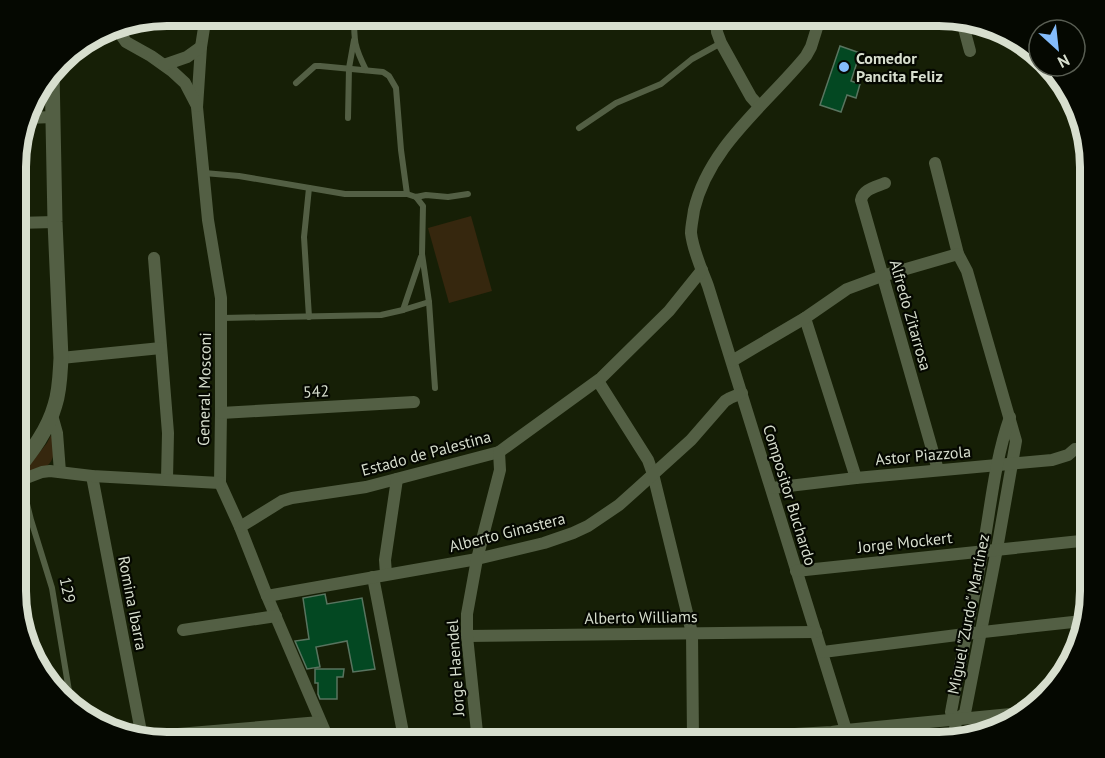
<svg xmlns="http://www.w3.org/2000/svg" width="1105" height="758" viewBox="0 0 1105 758" font-family="'PT Sans',sans-serif">
	<style>
		.green { fill: #36270e }
		.building { fill: #034822; stroke: #58745f; stroke-width: 1.5 }
		.lines { fill: none; stroke-linecap: round; stroke-linejoin: round }
		.service { stroke: #535f44; stroke-width: 6 }
		.minor { stroke: #535f44; stroke-width: 12 }
		.tertiary { stroke: #535f44; stroke-width: 15 }
		.poi-dot { fill: #84bcfb; stroke: #050801; stroke-width: 2 }
		.labels { text-anchor: middle; stroke-width: 4.5; stroke-linejoin: round; paint-order: stroke }
		.poi-label { font-size: 16px; font-weight: bold; fill: #d7dece; stroke: #050801; text-anchor: start }
		.street-label { font-size: 16px; fill: #d7dece; stroke: #050801 }
		.rim { fill: none; stroke: #d7dece; stroke-width: 8 }
	</style>
	<rect width="100%" height="100%" fill="#161f06"/>
	<g class="green">
		<path d="M471 216 492 291 449 303 428 228Z"/>
		<path d="M51 435C54 442 56 457 49 464 45 468 36 470 31 472L27 471 28 467 47 443Z"/>
	</g>
	<g class="building">
		<path d="M840 46 860 53 851 81 860 84 856 98 847 95 841 112 820 105Z"/>
		<path d="M325 594 327 604 362 598 375 669 353 672 347 641 316 647 320 667 307 669 295 641 309 639 303 598Z"/>
		<path d="M315 669H344L343 677H337V699H320L318 694V683H315Z"/>
	</g>
	<g class="lines">
		<g class="service">
			<path d="M354 15C354 41 354 46 366 70"/>
			<path d="M296 83 315 66H320L383 72 389 76 396 88 401 150 407 194"/>
			<path d="M348 118 349 68 354 40"/>
			<path d="M579 128 616 103 661 84 692 59 721 43"/>
			<path d="M204 173 239 176 345 194H407L416 197 426 195 448 197 468 194"/>
			<path d="M309 188 304 237 309 317"/>
			<path d="M416 197 423 206 422 254 429 302 435 388"/>
			<path d="M403 310 421 257"/>
			<path d="M222 318 381 315 403 310 429 302"/>
			<path d="M21 480 31 520 52 588 72 709"/>
		</g>
		<g class="minor">
			<path d="M206 15 201 47 197 107 208 220 221 298V413L220 483 240 527 267 596 330 743"/>
			<path d="M716 15 717 32 721 43 751 97 759 106"/>
			<path d="M821 15 811 47 806 56C766 105 709 146 694 210 693 218 691 226 691 233 693 251 702 270 708 286L846 730"/>
			<path d="M651 16V15"/>
			<path d="M962 21 970 51"/>
			<path d="M118 23 119 32 126 42 151 56 172 71 185 83 197 106"/>
			<path d="M164 65 187 57 201 47"/>
			<path d="M26 118 53 117"/>
			<path d="M935 163 958 254 967 271 1016 441 997 549 965 713 956 720"/>
			<path d="M885 183C876 187 863 189 861 200L938 470"/>
			<path d="M16 223 55 222"/>
			<path d="M154 258 168 433 167 479"/>
			<path d="M805 318 856 478"/>
			<path d="M61 358 161 348"/>
			<path d="M732 361 805 318 847 289 882 276 958 254"/>
			<path d="M598 381 648 460 653 474 692 633 693 739"/>
			<path d="M221 413 414 402"/>
			<path d="M52 415 57 433 60 472"/>
			<path d="M92 476 142 737"/>
			<path d="M16 477 21 480 42 472 50 471 92 476 220 483"/>
			<path d="M772 488 856 478 1052 460 1068 455 1075 449"/>
			<path d="M240 527 282 501 292 498 366 487 499 452 601 378 669 311 702 270"/>
			<path d="M796 571 1090 540"/>
			<path d="M386 574 385 560 397 479"/>
			<path d="M373 577 405 743"/>
			<path d="M267 596 477 559 544 543 573 533 588 526 619 505 638 488 691 440 725 401 730 398 742 393"/>
			<path d="M183 630 276 616"/>
			<path d="M467 636 816 632"/>
			<path d="M823 652 965 634 1082 621"/>
			<path d="M956 720 951 712C961 658 973 603 983 549 991 505 995 459 1010 417"/>
			<path d="M141 735H166L320 722"/>
			<path d="M954 739 956 720"/>
			<path d="M478 742 467 636V614L477 559 500 470 499 452"/>
			<path d="M460 743 534 741 702 739 832 732 846 730 1022 713"/>
		</g>
		<path class="tertiary" d="M16 471C32 451 48 430 55 405 60 390 60 374 61 358L55 222 52 71"/>
	</g>
	<circle class="poi-dot" cx="844" cy="67" r="6"/>
	<g class="labels">
		<g class="poi-label">
			<text x="856" y="64">Comedor<tspan x="856" dy="18">Pancita Feliz</tspan></text>
		</g>
		<g class="street-label">
			<text transform="translate(911 315) rotate(74)" y="6">Alfredo Zitarrosa</text>
			<text transform="translate(204 389) rotate(-89)" y="6">General Mosconi</text>
			<text transform="translate(316 391) rotate(-3)" y="6">542</text>
			<text transform="translate(426 453) rotate(-15)" y="6">Estado de Palestina</text>
			<text transform="translate(923 455) rotate(-5)" y="6">Astor Piazzola</text>
			<text transform="translate(790 495) rotate(73)" y="6">Compositor Buchardo</text>
			<text transform="translate(507 532) rotate(-14)" y="6">Alberto Ginastera</text>
			<text transform="translate(905 542) rotate(-6)" y="6">Jorge Mockert</text>
			<text transform="translate(68 590) rotate(78)" y="6">129</text>
			<text transform="translate(133 603) rotate(79)" y="6">Romina Ibarra</text>
			<text transform="translate(968 614) rotate(-79)" y="6">Miguel "Zurdo" Martínez</text>
			<text transform="translate(641 617) rotate(-1)" y="6">Alberto Williams</text>
			<text transform="translate(455 668) rotate(-94)" y="6">Jorge Haendel</text>
		</g>
	</g>
	<path d="M0 0H1105V758H0ZM167 26H939A141 141 0 0 1 1080 167V591A141 141 0 0 1 939 732H167A141 141 0 0 1 26 591V167A141 141 0 0 1 167 26Z" fill="#050801" fill-rule="evenodd"/>
	<path class="rim" d="M167 26H939A141 141 0 0 1 1080 167V591A141 141 0 0 1 939 732H167A141 141 0 0 1 26 591V167A141 141 0 0 1 167 26Z"/>
	<g transform="translate(1057 48) rotate(153)"><circle r="28" fill="#050801" stroke="#595e53" stroke-width="1.5"/>
	<path d="M0-4.5L10 22L0 15L-10 22Z" fill="#84bcfb"/>
	<text y="-9" font-size="16" font-weight="bold" text-anchor="middle" fill="#d7dece">N</text>
	</g>
</svg>
